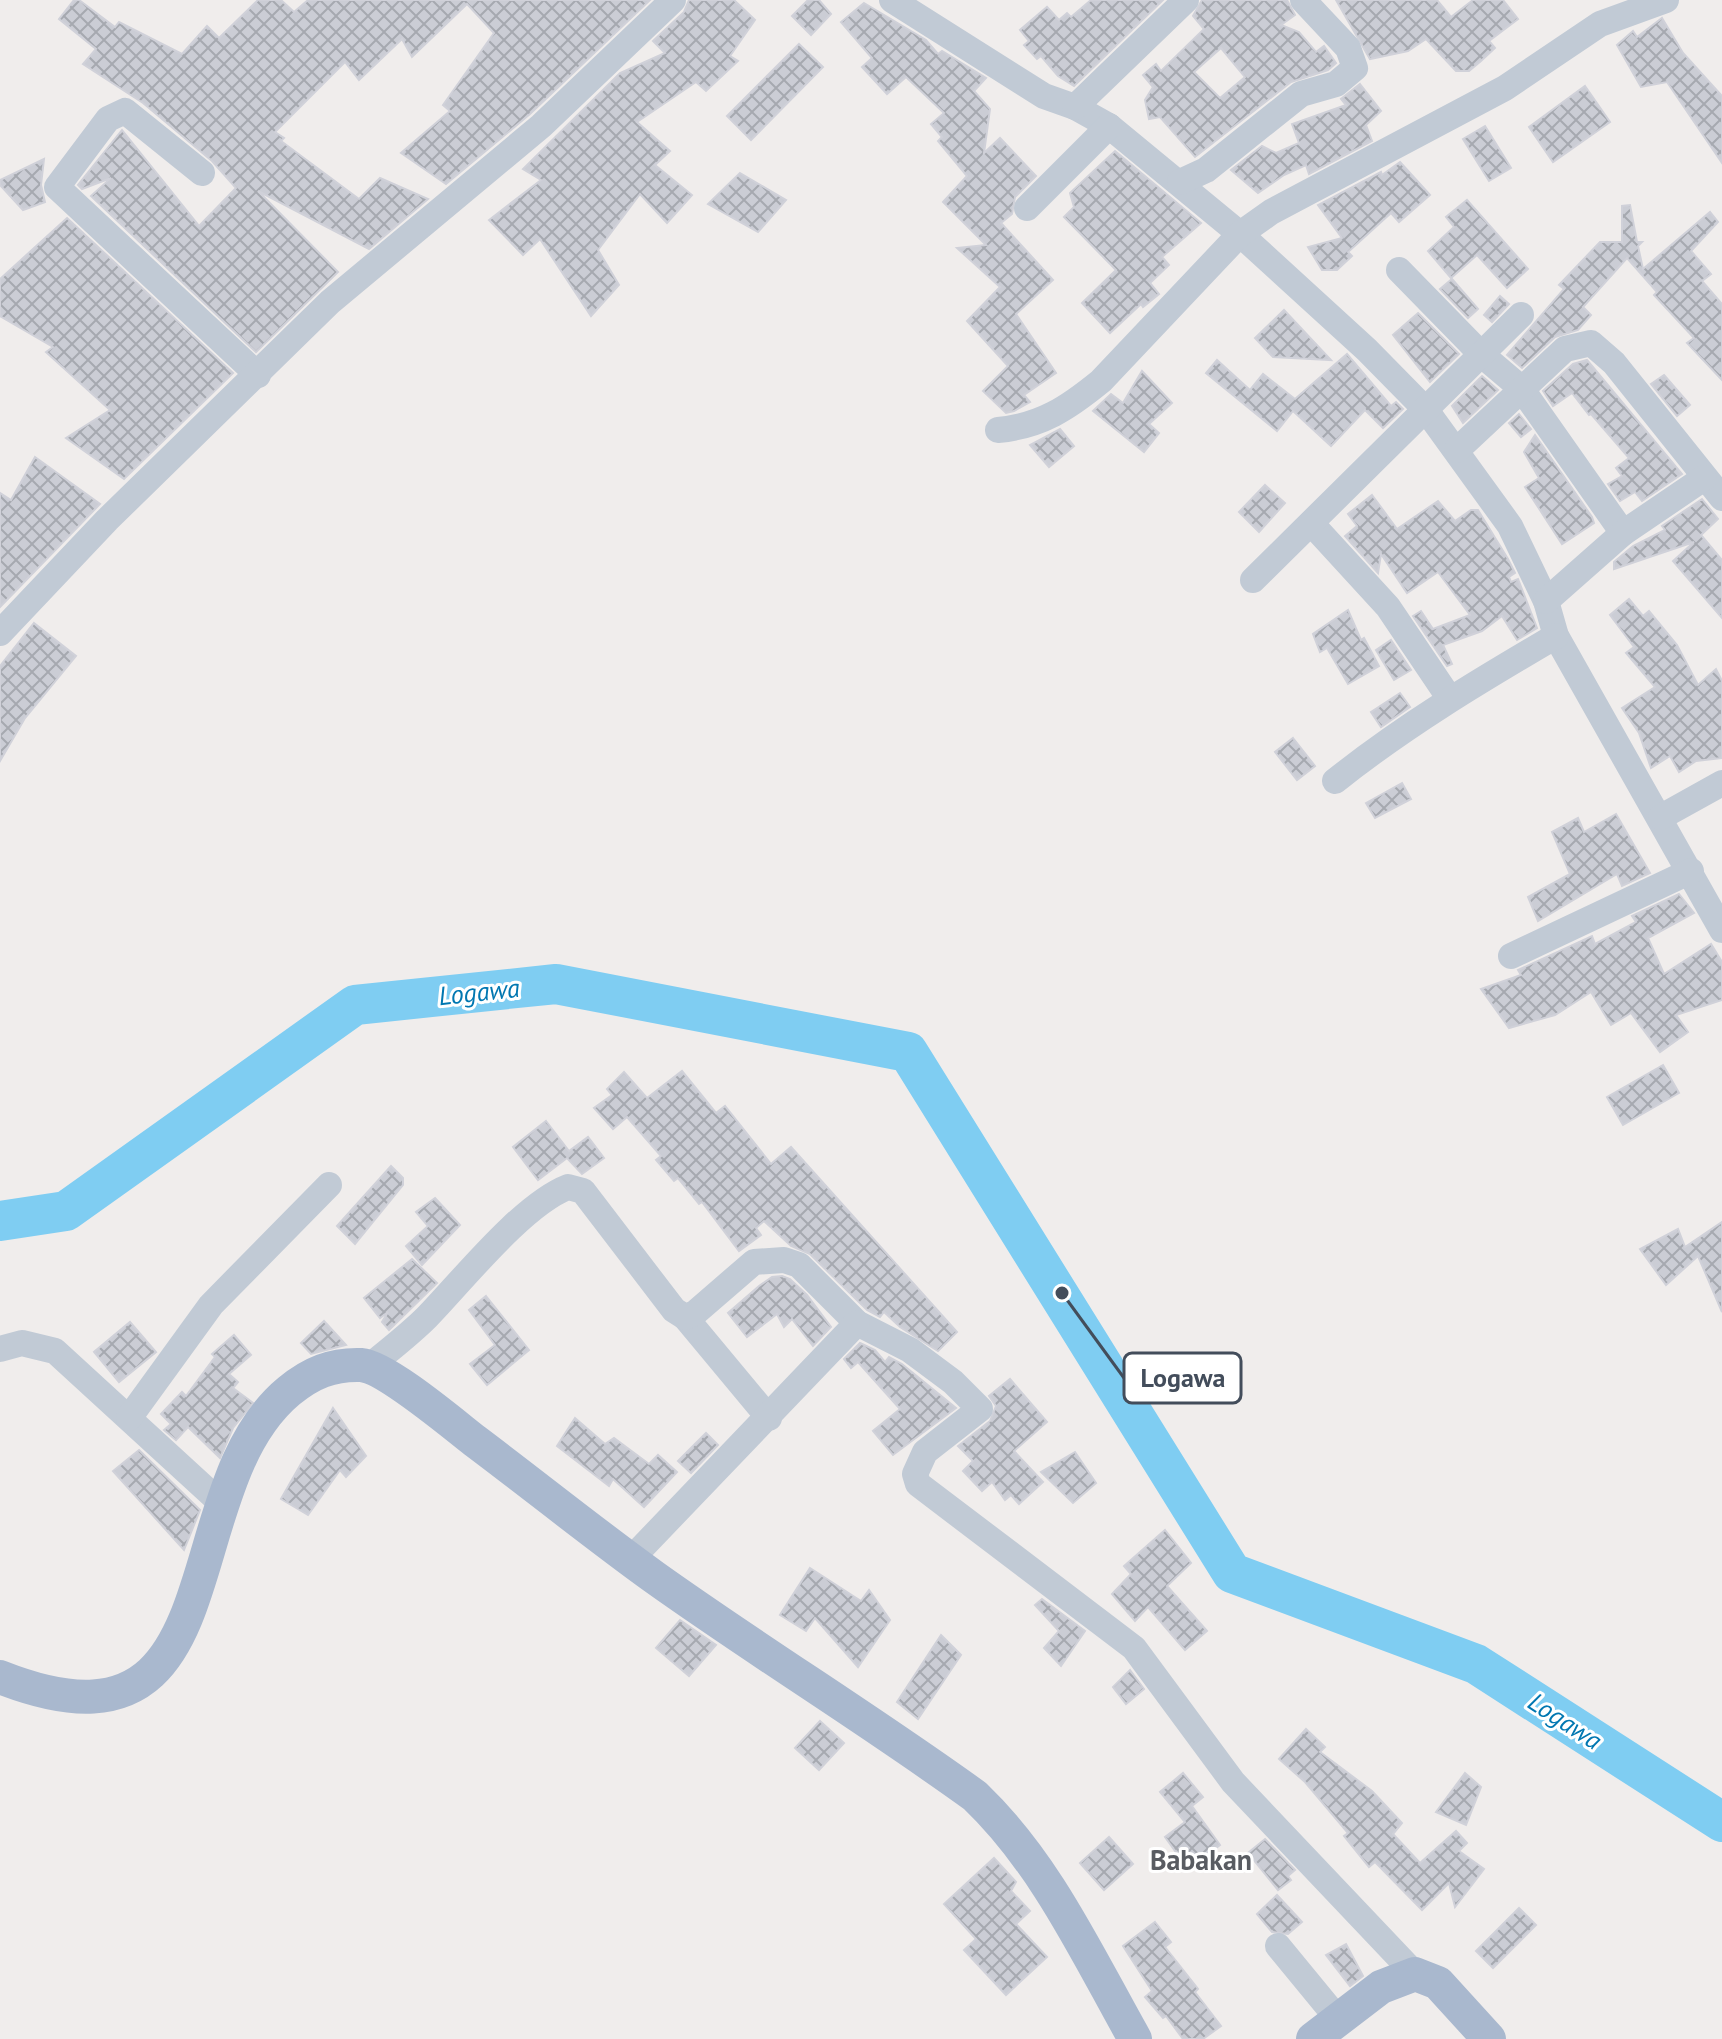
<svg xmlns="http://www.w3.org/2000/svg" width="1722" height="2039" viewBox="0 0 1722 2039" font-family="'PT Sans',sans-serif">
	<style>
		.lines { fill: none; stroke-linecap: round; stroke-linejoin: round }
		.river { stroke: #7fcdf2; stroke-width: 40 }
		.building { fill: url(#building-cross-hatch); stroke: #d0d1d9; stroke-width: 2; fill-rule: evenodd }
		.minor { stroke: #c1cad5; stroke-width: 26 }
		.major { stroke: #a9b8ce; stroke-width: 34 }
		.labels { text-anchor: middle; stroke-width: 6; stroke-linejoin: round; paint-order: stroke }
		.water-label { font-size: 26px; font-style: italic; fill: #0177b1; stroke: #fff }
		.quarter-label { font-size: 28px; font-weight: bold; fill: #595c62; stroke: #fff }
		.leader { fill: none; stroke: #434d5b; stroke-width: 3 }
		.callout-dot { fill: #434d5b; stroke: #fff; stroke-width: 3 }
		.callout { fill: #fff; stroke: #434d5b; stroke-width: 3 }
		.callout-label { font-size: 26px; text-anchor: middle; font-weight: bold; fill: #434d5b }
	</style>
	<defs>
		<pattern id="building-cross-hatch" width="8" height="8" patternUnits="userSpaceOnUse" patternTransform="scale(2)"><rect width="8" height="8" fill="#cbcdd5"/><path d="M0 0l8 8M0 8l8-8" fill="none" stroke="#a6a9b0"/></pattern>
	</defs>
	<rect width="100%" height="100%" fill="#f0edec"/>
	<g class="lines">
		<path class="river" d="M0 1221 66 1211 355 1005 556 984 908 1052 1232 1573 1476 1664 1722 1822"/>
	</g>
	<g class="building">
		<path d="M74 0H79L115 27 119 22 182 54 207 26 219 38 258 0H281L294 12 308 0H650L530 114 446 184 401 153 450 111 443 105 494 33 467 4 412 57 402 39 359 80 345 62 275 132 284 138 281 141 359 199 380 178 428 199 369 249 258 191 338 272 256 352 91 196 111 178 82 189 78 185 122 130 199 226 236 188 212 161 143 103 83 64 96 49 59 19Z"/>
		<path d="M689 0H734L755 20 730 56 738 61 706 91 696 82 637 122 670 151 655 165 692 195 667 223 640 194 598 250 619 285 591 316 540 239 523 255 489 220 541 180 523 169 620 73 665 53 653 41 684 12Z"/>
		<path d="M808 0H819L831 14 811 35 792 16Z"/>
		<path d="M1091 0H1163L1074 86 1058 76 1041 56 1037 59 1024 45 1029 41 1020 30 1047 7 1059 20 1067 13 1071 17Z"/>
		<path d="M1202 0H1287L1295 15 1281 25 1299 32 1316 52 1324 46 1336 63 1328 70 1291 82 1195 157 1160 117 1149 119 1145 100 1153 87 1143 75 1156 64 1161 71 1204 29 1193 16ZM1221 48 1245 77 1220 98 1194 72Z"/>
		<path d="M1336 0H1437L1451 17 1473 0H1503L1518 19 1489 41 1495 48 1481 61 1469 71H1456L1426 39 1408 51 1370 59Z"/>
		<path d="M864 3 926 40 938 54 942 51 986 78 974 91 990 109 984 153 1000 138 1036 176 1015 197 1012 214 1001 223 1053 280 1016 314 1056 373 1024 395 1030 402 1014 411 1006 413 983 391 1008 366 967 321 1000 287 957 248 986 245 943 202 967 176 938 141 942 137 931 124 944 113 906 77 887 94 862 67 872 58 841 22Z"/>
		<path d="M1662 18 1683 53 1722 96V163L1667 82 1641 87 1617 45 1633 31 1637 37Z"/>
		<path d="M799 44 823 67 751 140 727 116Z"/>
		<path d="M1360 84 1381 111 1366 125 1372 141 1309 174 1306 165 1284 175 1258 193 1231 170 1262 146 1276 153 1299 143 1292 124 1346 105 1341 99Z"/>
		<path d="M1585 86 1610 122 1553 162 1529 127Z"/>
		<path d="M1485 126 1511 168 1489 181 1463 139Z"/>
		<path d="M1115 151 1201 223 1162 257 1169 265 1150 283 1159 294 1143 307 1141 304 1110 333 1082 303 1116 270 1064 217 1074 207 1070 193Z"/>
		<path d="M44 159 41 185 45 202 23 210 0 185V180Z"/>
		<path d="M1400 162 1430 195 1399 222 1391 213 1348 252 1352 256 1337 270H1322L1308 247 1342 238 1318 205 1381 172 1382 175Z"/>
		<path d="M740 173 786 200 758 232 708 204Z"/>
		<path d="M1467 200 1528 269 1507 288 1477 255 1451 278 1428 251 1454 227 1446 217Z"/>
		<path d="M1630 205 1637 242H1642L1638 246 1643 269 1710 212 1718 222 1691 251 1711 274 1702 281 1722 304V380L1687 343 1694 338 1654 295 1657 292 1627 258 1583 307 1591 315 1578 330 1555 337 1522 368 1507 355 1564 289 1559 285 1600 242H1622V206Z"/>
		<path d="M67 218 233 373 124 479 66 438 110 410 46 352 53 347 0 316V279Z"/>
		<path d="M1452 279 1478 309 1468 318 1440 289Z"/>
		<path d="M1500 296 1509 304 1492 322 1484 315Z"/>
		<path d="M1284 310 1331 360 1273 357 1255 338Z"/>
		<path d="M1418 313 1459 354 1430 382 1393 335Z"/>
		<path d="M1347 354 1391 406 1396 402 1403 409 1383 428 1365 410 1331 446 1293 411 1277 431 1206 373 1217 360 1250 390 1263 374 1295 399Z"/>
		<path d="M1587 360 1682 474 1642 501 1635 492 1620 501 1608 484 1622 476 1616 468 1629 458 1591 414 1589 415 1572 393 1553 406 1543 391 1573 364Z"/>
		<path d="M1142 371 1172 403 1149 424 1159 433 1144 452 1093 411 1111 394 1123 403Z"/>
		<path d="M1664 375 1690 405 1677 416 1651 384Z"/>
		<path d="M1482 376 1498 390 1463 423 1452 406Z"/>
		<path d="M1519 414 1531 429 1521 437 1509 423Z"/>
		<path d="M1060 429 1074 446 1049 467 1030 445Z"/>
		<path d="M1535 435 1592 517 1594 523 1562 544 1525 487 1539 478 1524 452Z"/>
		<path d="M35 457 100 504 0 607V493L11 500Z"/>
		<path d="M1265 485 1285 503 1259 532 1239 512Z"/>
		<path d="M1372 495 1397 529 1438 501 1455 521 1471 510H1478L1508 559 1515 573 1509 577 1511 582 1518 579 1537 628 1517 640 1502 616 1482 631 1443 645 1452 664 1447 666 1413 616 1421 611 1433 629 1470 615 1438 572 1407 593 1381 554 1378 573 1345 536 1357 526 1348 514Z"/>
		<path d="M1702 499 1718 519 1701 535 1722 560V618L1673 561 1694 542 1614 569V562L1633 546 1665 530 1662 526Z"/>
		<path d="M1629 599 1643 616 1649 611 1677 645 1698 685 1716 669 1722 681V758L1696 761 1679 772 1670 756 1651 768 1639 733 1622 708 1655 687 1626 653 1634 647 1610 615Z"/>
		<path d="M1348 610 1361 640 1364 638 1379 666 1348 684 1327 648 1320 652 1313 634Z"/>
		<path d="M34 623 76 656 25 718 0 761V666Z"/>
		<path d="M1391 640 1411 670 1394 680 1376 650Z"/>
		<path d="M1400 693 1410 707 1381 727 1371 712Z"/>
		<path d="M1293 738 1315 766 1297 780 1275 752Z"/>
		<path d="M1402 783 1411 799 1375 818 1366 803Z"/>
		<path d="M1616 814 1650 873 1622 886 1617 874 1538 921 1528 897 1570 874 1552 832 1578 818 1584 832Z"/>
		<path d="M1679 894 1694 913 1648 938 1664 974 1711 944 1722 962V1000L1676 1015 1688 1032 1660 1052 1631 1013 1611 1025 1591 992 1555 1015 1509 1028 1481 989 1521 975 1518 970 1592 936 1595 944 1636 922 1632 916Z"/>
		<path d="M1663 1065 1679 1093 1623 1125 1607 1097Z"/>
		<path d="M682 1071 716 1113 725 1106 771 1164 791 1147 957 1332 938 1351 900 1327 884 1312 880 1317 867 1310 810 1254 791 1246 764 1221 756 1228 761 1235 739 1251 702 1202 699 1204 678 1178 674 1181 656 1160 661 1156 627 1117 613 1129 594 1108 612 1095 607 1089 624 1072 647 1098Z"/>
		<path d="M546 1121 569 1151 588 1137 604 1158 582 1174 567 1158 538 1180 513 1147Z"/>
		<path d="M391 1166 403 1178V1185L355 1244 337 1226Z"/>
		<path d="M435 1198 460 1225 422 1265 406 1246 428 1226 416 1212Z"/>
		<path d="M1722 1222V1312L1698 1256 1666 1285 1640 1249 1678 1229 1685 1247Z"/>
		<path d="M412 1259 437 1283 389 1330 382 1322 388 1312 380 1318 364 1298Z"/>
		<path d="M782 1276 790 1279 807 1295 831 1327 813 1346 792 1319 784 1327 777 1314 747 1337 728 1313 759 1286 772 1277Z"/>
		<path d="M486 1296 529 1350 487 1385 470 1364 495 1345 469 1310Z"/>
		<path d="M324 1321 346 1345 311 1354 301 1343Z"/>
		<path d="M130 1322 156 1352 119 1382 94 1352Z"/>
		<path d="M234 1335 251 1355 229 1374 238 1382 233 1388 253 1403 233 1428 220 1458 188 1427 176 1440 164 1430 171 1424 161 1414 182 1392 186 1396 215 1357 212 1354Z"/>
		<path d="M860 1343 875 1350 885 1362 889 1357 902 1364 956 1408 893 1455 873 1431 900 1409 858 1362 851 1368 844 1359Z"/>
		<path d="M1010 1379 1047 1422 1014 1451 1043 1482 1019 1504 1011 1495 1005 1500 992 1482 982 1491 963 1471 973 1461 958 1446 990 1421 996 1406 989 1396Z"/>
		<path d="M333 1408 366 1456 346 1477 340 1470 308 1515 281 1499Z"/>
		<path d="M575 1418 605 1444 614 1438 649 1464 658 1455 677 1472 644 1507 613 1479 609 1486 557 1446Z"/>
		<path d="M706 1433 718 1445 691 1473 678 1461Z"/>
		<path d="M139 1450 200 1510 184 1550 113 1471Z"/>
		<path d="M1075 1452 1096 1483 1073 1503 1041 1472Z"/>
		<path d="M1165 1530 1191 1563 1167 1586 1207 1631 1185 1650 1148 1607 1135 1621 1112 1594 1131 1574 1124 1566Z"/>
		<path d="M810 1568 861 1601 869 1590 890 1620 858 1667 815 1618 806 1631 780 1615Z"/>
		<path d="M1042 1599 1085 1631 1061 1666 1044 1648 1059 1631 1035 1605Z"/>
		<path d="M680 1620 716 1645 689 1676 656 1648Z"/>
		<path d="M941 1635 961 1655 918 1719 897 1702Z"/>
		<path d="M1130 1670 1144 1689 1126 1704 1113 1687Z"/>
		<path d="M820 1721 844 1743 819 1770 795 1748Z"/>
		<path d="M1306 1729 1325 1747 1320 1752 1372 1791 1402 1823 1393 1834 1420 1863 1456 1831 1467 1843 1459 1851 1484 1869 1455 1907 1449 1883 1422 1910 1375 1862 1369 1867 1344 1836 1348 1833 1305 1782 1279 1759Z"/>
		<path d="M1183 1773 1203 1797 1192 1806 1220 1845 1188 1869 1165 1837 1185 1822 1160 1792Z"/>
		<path d="M1465 1773 1481 1787 1466 1825 1436 1812Z"/>
		<path d="M1109 1837 1133 1864 1104 1890 1080 1863Z"/>
		<path d="M1265 1839 1295 1870 1288 1876 1291 1880 1278 1890 1248 1853Z"/>
		<path d="M994 1858 1016 1882 1011 1891 1030 1911 1016 1924 1047 1957 1006 1995 964 1950 976 1939 944 1904Z"/>
		<path d="M1277 1895 1302 1922 1288 1934 1272 1932 1257 1914Z"/>
		<path d="M1519 1908 1536 1925 1493 1968 1476 1951Z"/>
		<path d="M1155 1922 1171 1942 1165 1947 1198 1989 1195 1992 1221 2026 1203 2039H1183L1166 2016 1163 2018 1145 1997 1152 1991 1123 1946Z"/>
		<path d="M1346 1944 1363 1976 1350 1986 1326 1955Z"/>
	</g>
	<g class="lines">
		<g class="minor">
			<path d="M892 0 1044 96 1075 107 1109 126 1240 234 1367 350 1426 410 1510 526 1546 601 1556 636 1722 930"/>
			<path d="M1075 107 1186 0"/>
			<path d="M202 173 125 111 108 119 57 187 258 375"/>
			<path d="M1180 182 1206 170 1301 94 1336 84 1355 68 1348 48 1303 0"/>
			<path d="M1027 208 1109 126"/>
			<path d="M1399 270 1482 355 1521 388 1623 533"/>
			<path d="M998 430C1041 426 1068 408 1101 381L1240 234 1271 212 1505 88 1600 24 1666 0"/>
			<path d="M1457 450 1565 349 1591 343 1614 363 1722 498"/>
			<path d="M1311 523 1388 607 1450 699"/>
			<path d="M1253 580 1521 315"/>
			<path d="M1546 601 1623 533 1704 478"/>
			<path d="M0 633 107 520 330 302 541 126 673 0"/>
			<path d="M1335 781C1404 726 1479 681 1556 636"/>
			<path d="M1661 817 1722 783"/>
			<path d="M1511 956 1691 871"/>
			<path d="M685 1317 769 1418"/>
			<path d="M0 1349 22 1343 55 1351 222 1504"/>
			<path d="M370 1366C389 1350 409 1335 427 1317 462 1281 522 1205 568 1187L583 1191 674 1310 685 1317 695 1313 754 1262 784 1260 799 1265 857 1323 910 1350 953 1382 980 1409 925 1452 915 1474 918 1484 1134 1648 1233 1782 1415 1974"/>
			<path d="M129 1418 211 1305 329 1185"/>
			<path d="M631 1559 857 1323"/>
			<path d="M1278 1946 1338 2019"/>
		</g>
		<g class="major">
			<path d="M0 1677C243 1773 167 1492 289 1391 311 1373 332 1364 361 1365 386 1367 453 1424 475 1441 535 1486 593 1533 654 1577 759 1652 870 1720 975 1796 1046 1864 1087 1954 1135 2039"/>
			<path d="M1313 2039 1381 1987 1415 1974 1438 1983 1489 2039"/>
		</g>
	</g>
	<g class="labels">
		<g class="water-label">
			<text transform="translate(479 992) rotate(-6)" y="9">Logawa</text>
			<text transform="translate(1565 1721) rotate(33)" y="9">Logawa</text>
		</g>
		<g class="quarter-label">
			<text x="1201" y="1870">Babakan</text>
		</g>
	</g>
	<path class="leader" d="M1062 1293L1124 1378"/>
	<circle class="callout-dot" cx="1062" cy="1293" r="8"/>
	<rect class="callout" x="1124" y="1353" width="117" height="50" rx="8"/>
	<g class="callout-label">
		<text x="1183" y="1387">Logawa</text>
	</g>
</svg>
